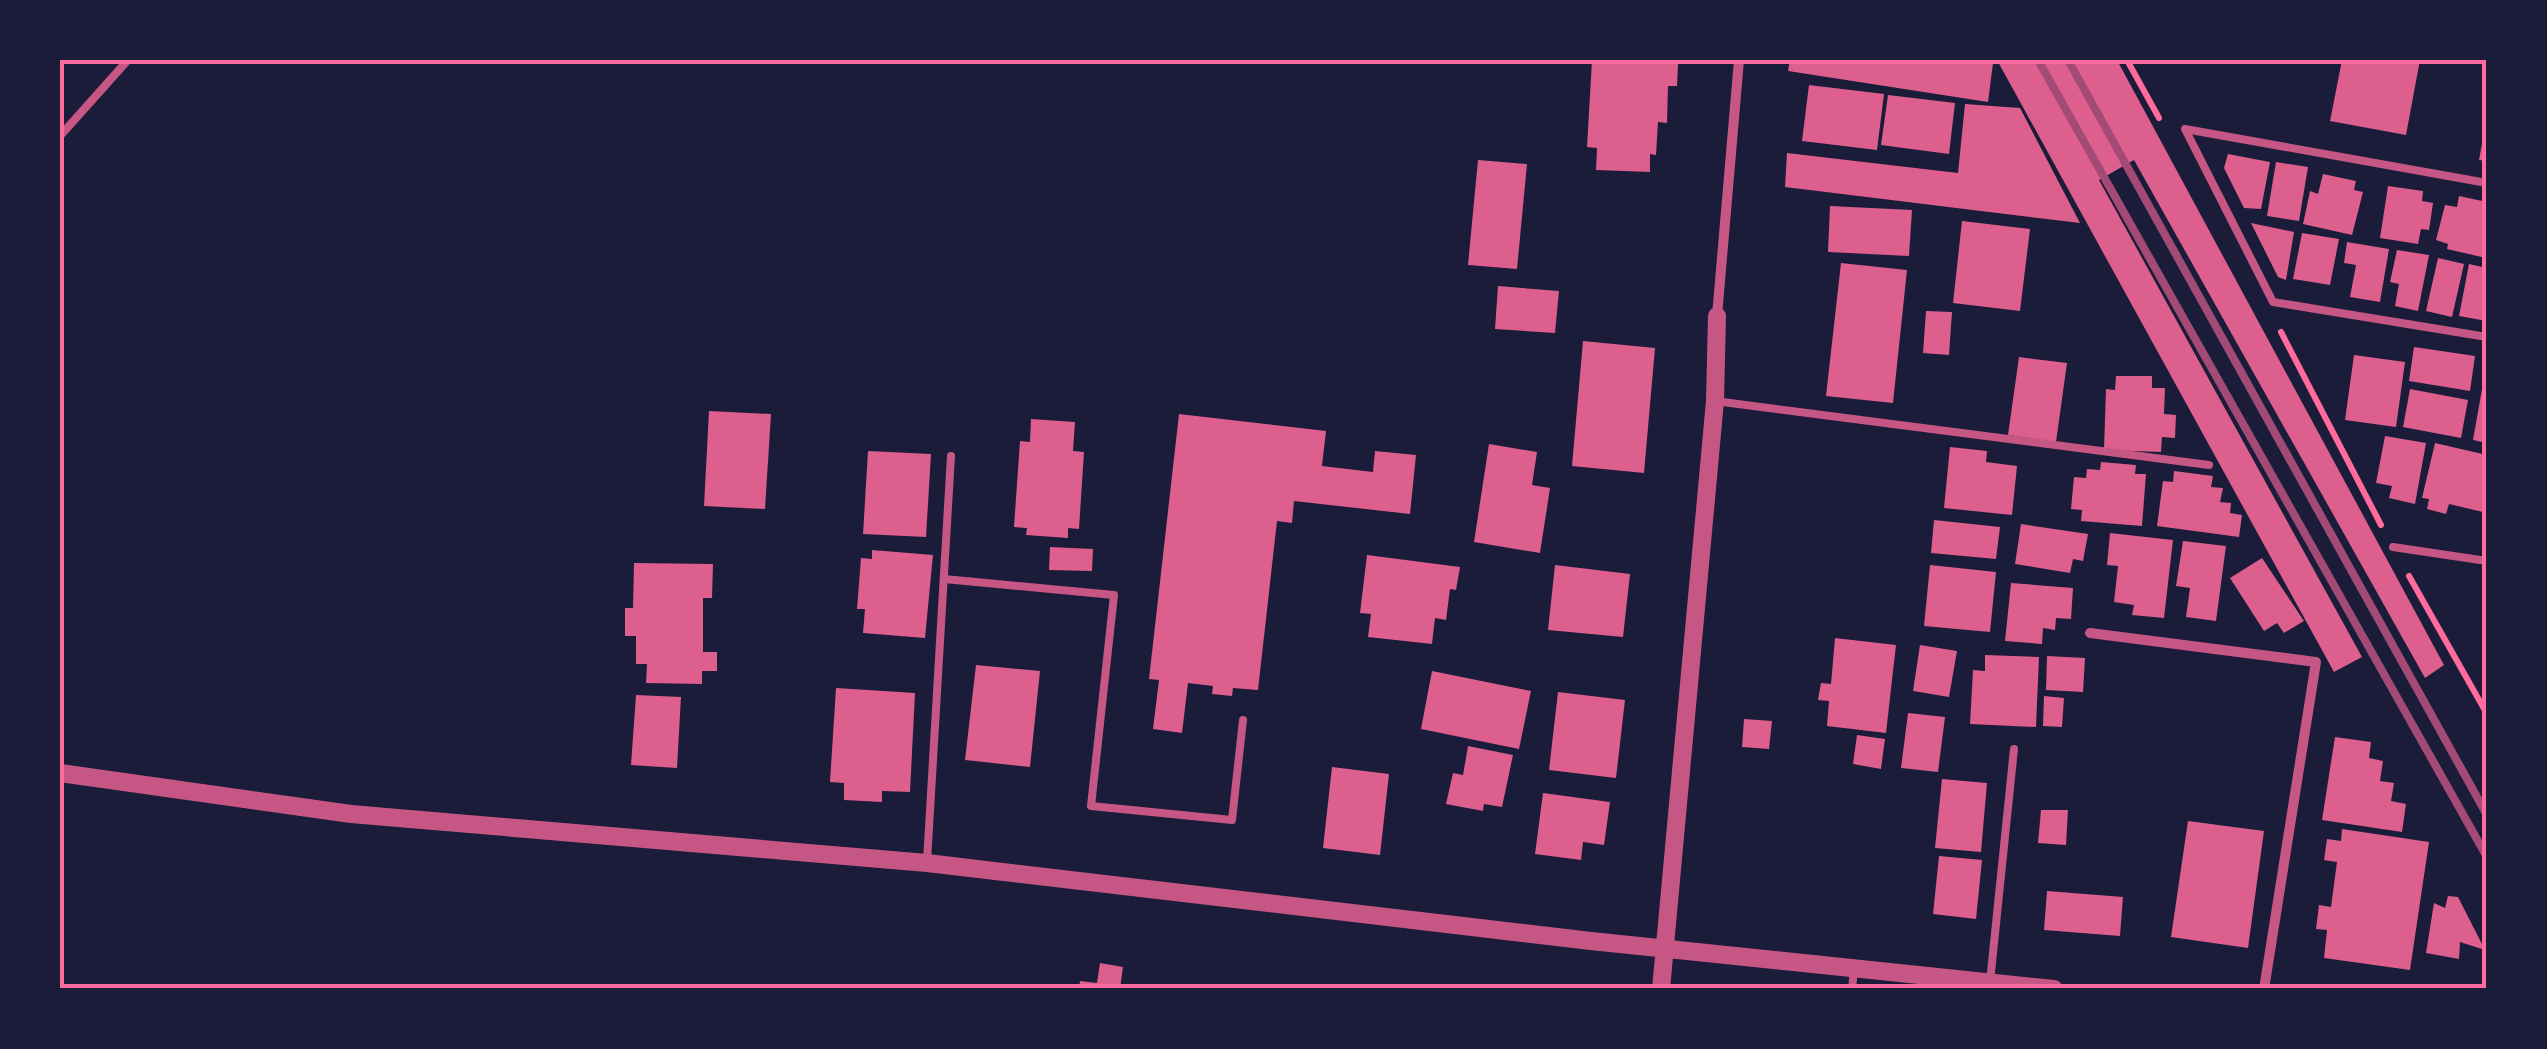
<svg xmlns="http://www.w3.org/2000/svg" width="2547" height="1049" viewBox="0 0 2547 1049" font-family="'DejaVu Sans',sans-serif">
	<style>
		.building { fill: #dd5f8e }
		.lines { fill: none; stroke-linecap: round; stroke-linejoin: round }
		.path { stroke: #ff6b9d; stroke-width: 6 }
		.service { stroke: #c65784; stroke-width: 8 }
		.minor { stroke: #c65784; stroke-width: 10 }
		.tertiary { stroke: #c65784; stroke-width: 18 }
		.rail { stroke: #a44b75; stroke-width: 8 }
		.neatline { fill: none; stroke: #ff6b9d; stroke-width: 4 }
	</style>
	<rect width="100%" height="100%" fill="#1b1b3a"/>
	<g class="building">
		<path d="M1592 60 1678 64 1677 86H1668L1667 123 1658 122 1656 155 1650 154V172L1596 170 1597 148 1587 147Z"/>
		<path d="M1790 60H1992L1993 63 1988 102 1788 71Z"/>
		<path d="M1997 60H2117L2444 665 2425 678 2134 160 2099 180 2362 657 2334 672Z"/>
		<path d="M2342 60H2420L2406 135 2330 121Z"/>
		<path d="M1809 85 1884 94 1877 150 1802 141Z"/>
		<path d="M1888 95 1955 103 1949 154 1881 145Z"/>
		<path d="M1965 104 2020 108 2080 223 1785 187 1787 153 1958 173Z"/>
		<path d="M2485 127 2487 128V161L2479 160Z"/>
		<path d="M2228 154 2270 162 2261 209 2244 208 2224 168Z"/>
		<path d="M1478 160 1527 164 1517 269 1468 265Z"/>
		<path d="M2276 162 2308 167 2299 221 2267 216Z"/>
		<path d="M2323 174 2356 181 2354 190 2363 192 2352 235 2303 224 2310 191 2318 194Z"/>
		<path d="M2388 186 2423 191 2422 201 2433 203 2429 230 2421 229 2418 244 2380 238Z"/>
		<path d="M2459 196 2487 202 2486 258 2447 249 2448 244 2436 240 2445 205 2457 207Z"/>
		<path d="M1830 206 1912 210 1909 256 1828 252Z"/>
		<path d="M1962 221 2030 229 2020 311 1953 303Z"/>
		<path d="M2251 223 2294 232 2286 280 2278 277Z"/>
		<path d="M2302 233 2339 239 2330 285 2293 279Z"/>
		<path d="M2347 242 2389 249 2380 302 2350 297 2356 265 2344 263Z"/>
		<path d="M2397 250 2429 255 2418 311 2395 306 2399 284 2390 282Z"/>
		<path d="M2438 258 2464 264 2452 317 2426 311Z"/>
		<path d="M1841 263 1907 270 1893 403 1826 396Z"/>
		<path d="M2469 264 2487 268V321L2459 316Z"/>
		<path d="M1498 286 1559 291 1555 333 1495 329Z"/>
		<path d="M1926 311 1952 312 1949 355 1923 353Z"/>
		<path d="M1583 341 1655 348 1644 473 1572 466Z"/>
		<path d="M2414 347 2475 356 2470 391 2409 381Z"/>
		<path d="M2354 355 2405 362 2396 427 2345 420Z"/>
		<path d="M2019 357 2067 363 2056 442 2008 435Z"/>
		<path d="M2485 372H2487V443L2473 440Z"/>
		<path d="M2116 376H2152V388H2165L2164 414 2176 415 2175 438 2162 437 2161 452 2104 450 2106 389 2115 390Z"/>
		<path d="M2410 389 2468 400 2461 438 2403 427Z"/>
		<path d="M709 411 771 414 765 509 704 506Z"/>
		<path d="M1179 414 1326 431 1322 466 1373 472 1375 451 1416 455 1410 514 1294 501 1292 523 1277 521 1258 690 1233 688 1232 696 1212 694 1213 686 1188 683 1182 733 1153 729 1159 680 1149 679Z"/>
		<path d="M1031 419 1075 422 1073 451 1084 452 1079 529 1068 528V538L1026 535 1027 528 1014 527 1020 441 1030 442Z"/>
		<path d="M2385 436 2426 443 2415 504 2389 498 2392 486 2376 483Z"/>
		<path d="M2435 443 2487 455V513L2449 504 2446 514 2427 509 2429 499 2422 498Z"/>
		<path d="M1489 444 1537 452 1532 485 1550 488 1540 553 1474 542Z"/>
		<path d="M1950 447 1987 451 1986 462 2017 466 2012 515 1944 508Z"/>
		<path d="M868 451 931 454 926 537 863 534Z"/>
		<path d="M2101 462 2136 465 2135 474H2146L2142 526 2081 521 2082 510 2071 509 2074 477 2086 478 2087 469 2100 470Z"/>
		<path d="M2174 471 2213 476 2211 487 2223 488 2220 502 2231 503 2230 513 2242 515 2239 537 2157 526 2163 481 2173 482Z"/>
		<path d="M1934 520 2000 527 1996 559 1931 553Z"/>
		<path d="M2021 524 2088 534 2083 561 2073 559 2070 573 2015 564Z"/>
		<path d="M2110 533 2173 540 2164 618 2132 615 2134 605 2114 602 2118 566 2107 565Z"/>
		<path d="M2183 541 2226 546 2216 621 2186 617 2190 588 2176 586Z"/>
		<path d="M1050 547 1093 549 1092 571 1049 570Z"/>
		<path d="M872 550 933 555 925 638 863 633 865 609H857L861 558 872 559Z"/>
		<path d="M1367 555 1460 567 1456 590 1450 589 1446 620 1435 618 1432 644 1368 637 1371 614 1360 613Z"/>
		<path d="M2262 558 2304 621 2284 633 2277 623 2264 631 2230 578Z"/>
		<path d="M634 563 713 564 712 598H703V652H717V671H702V684L646 683 647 664H636V636H625V608H633Z"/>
		<path d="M1555 565 1630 574 1623 637 1548 630Z"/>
		<path d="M1930 565 1996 572 1990 632 1924 626Z"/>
		<path d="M2011 583 2073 588 2071 619 2056 618 2055 630 2043 628 2042 644 2005 641Z"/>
		<path d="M1835 638 1896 645 1886 733 1827 726 1829 701 1818 700 1821 683 1831 684Z"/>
		<path d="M1920 645 1957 651 1949 697 1913 691Z"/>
		<path d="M1985 655 2039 657 2036 727 1970 724 1973 670 1985 671Z"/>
		<path d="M2047 656 2085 658 2083 692 2046 690Z"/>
		<path d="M976 665 1040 671 1030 767 965 760Z"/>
		<path d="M1432 671 1531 691 1519 749 1421 729Z"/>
		<path d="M836 688 915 693 910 792 882 791V802L844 800V783L830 782Z"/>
		<path d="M1558 692 1625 700 1616 778 1549 770Z"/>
		<path d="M636 695 681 697 677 768 631 765Z"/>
		<path d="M2044 696 2064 698 2062 727 2043 726Z"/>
		<path d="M1908 713 1945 717 1938 772 1901 768Z"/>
		<path d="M1744 719 1772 721 1769 749 1742 747Z"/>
		<path d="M1857 735 1885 739 1881 769 1853 764Z"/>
		<path d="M2335 737 2371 742 2369 758 2383 761 2380 781 2394 783 2391 801 2406 804 2402 832 2322 820Z"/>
		<path d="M1468 746 1513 755 1502 807 1484 804 1483 811 1446 804 1453 773 1463 775Z"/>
		<path d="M1332 767 1389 774 1380 855 1323 848Z"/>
		<path d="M1942 779 1987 783 1981 852 1935 848Z"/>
		<path d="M1543 793 1610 802 1604 845 1583 842 1581 860 1535 854Z"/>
		<path d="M2041 810H2068L2066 845 2038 843Z"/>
		<path d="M2188 821 2264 831 2248 948 2171 937Z"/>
		<path d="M2342 829 2429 842 2410 970 2324 958 2327 930 2316 929 2319 905 2331 907 2337 862 2324 860 2327 839 2341 841Z"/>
		<path d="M1939 856 1982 860 1976 919 1933 914Z"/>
		<path d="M2047 891 2123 897 2120 936 2044 930Z"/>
		<path d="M2448 896 2458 897 2485 950 2460 942 2459 959 2426 953 2434 903 2445 908Z"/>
		<path d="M1100 963 1123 967 1120 989H1079L1080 981 1097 983Z"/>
	</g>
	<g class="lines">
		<g class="path">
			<path d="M2127 60 2159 118"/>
			<path d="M2281 332 2381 525"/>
			<path d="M2409 576 2487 714"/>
		</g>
		<g class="service">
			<path d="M60 136 128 60"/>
			<path d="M2487 183 2185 129 2273 302 2487 337"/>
			<path d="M1715 401 2209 465"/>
			<path d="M2393 547 2487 561"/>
			<path d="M944 579 1114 595 1091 806 1232 820 1243 720"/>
			<path d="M927 861 951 456"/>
			<path d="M1990 982 2014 749"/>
			<path d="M1852 989 1854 969"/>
		</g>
		<g class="minor">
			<path d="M1717 316 1739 60"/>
			<path d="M2090 633 2316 662 2264 989"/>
		</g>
		<g class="tertiary">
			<path d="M60 773 351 814 927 863 1591 941 2054 989"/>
			<path d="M1661 989 1715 401 1717 316"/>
		</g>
		<g class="rail">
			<path d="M2038 60 2487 857"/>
			<path d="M2068 60 2487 815"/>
		</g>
	</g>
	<rect width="2547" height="1049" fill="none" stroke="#1b1b3a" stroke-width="125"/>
	<rect x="62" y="62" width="2422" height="924" class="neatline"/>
</svg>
